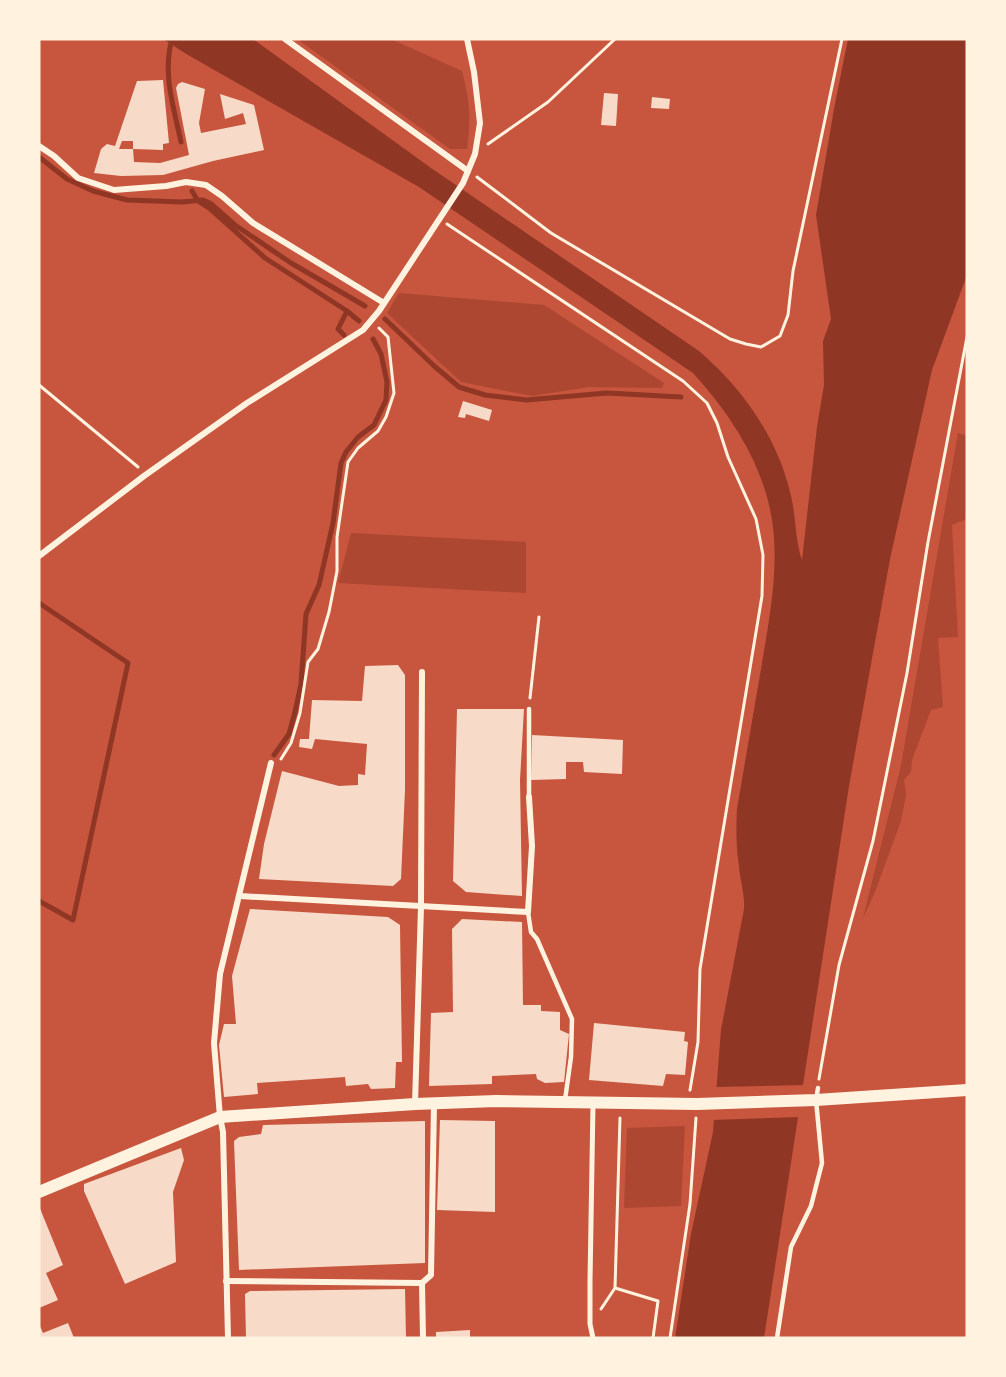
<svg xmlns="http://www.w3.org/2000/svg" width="1006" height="1377" viewBox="0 0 1006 1377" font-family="Signika,sans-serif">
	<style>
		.green { fill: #ae4732 }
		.water { fill: #8f3625 }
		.pier { fill: #c8553d }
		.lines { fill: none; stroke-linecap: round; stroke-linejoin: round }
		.stream { stroke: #8f3625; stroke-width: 5 }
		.building { fill: #f7dbc8 }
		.path { stroke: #fff3e0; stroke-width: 3 }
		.service { stroke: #fff3e0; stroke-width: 4.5 }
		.pedestrian { stroke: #fff3e0; stroke-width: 5 }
		.minor { stroke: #fff3e0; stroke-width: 6 }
		.secondary { stroke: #fff3e0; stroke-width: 12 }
	</style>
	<rect width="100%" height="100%" fill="#c8553d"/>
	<g class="green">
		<path d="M297 39H391L462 71C470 102 471 118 467 149H450Z"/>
		<path d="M399 293 544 305 664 383 662 388 589 387 532 396 461 382 387 313Z"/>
		<path d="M958 433 967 436V519L952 525 958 637 938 638 943 707 931 710 912 760 911 772 904 780 906 795 901 821 875 892 863 918 901 765Z"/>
		<path d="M351 533 526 542V593L338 583Z"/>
		<path d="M685 1126 681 1206 624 1208 627 1128Z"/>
	</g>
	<path class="water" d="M163 39H253L431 168 699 351C743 389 778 438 791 496 796 517 795 540 802 560L817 427 824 385 823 341 831 319 816 215 834 109 848 39H967V275L932 370 890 559 849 786 764 1338H675L691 1234 713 1132 721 1030 744 909C745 894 740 881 739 866 736 847 736 828 737 809 745 762 753 716 761 669 768 626 777 582 774 538 770 474 734 418 693 373L419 187 188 55Z"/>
	<path class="pier" d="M805 1085 800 1117 711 1120 714 1087Z"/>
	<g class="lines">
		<g class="stream">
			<path d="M172 39C162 73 174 108 181 142"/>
			<path d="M39 157 67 179 93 191 127 200 182 202 203 200 210 203 235 225 291 263 365 306"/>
			<path d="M192 191 198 201 209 208 265 258 347 311 359 321"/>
			<path d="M385 319 433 365 459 387 485 395 526 400 607 393 681 397"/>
			<path d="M344 335 338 329 347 311"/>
			<path d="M39 603 128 663 73 920 39 901"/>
			<path d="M274 755 289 734 295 712 301 684 306 614 319 585 333 523 341 463 346 452 358 437 374 425 386 400 387 382 381 354 373 339"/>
		</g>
	</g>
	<g class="building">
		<path d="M163 80 169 143 163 144V150L133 149V141H122L119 149H133L134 162 160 163 189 155 176 88 178 84 182 82 205 89 199 123 201 133 246 124 243 113 225 119 220 94 254 105 264 150 213 161 163 175 121 176 94 173 101 149 107 144 115 146 137 81Z"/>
		<path d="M604 93 618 94 616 126 601 125Z"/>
		<path d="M652 97 670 99 669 109 651 108Z"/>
		<path d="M463 401 492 410 489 421 466 414 465 418 458 417Z"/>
		<path d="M398 665 405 675V790L401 879 393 886 259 879 264 844 282 771 339 786 358 785V774L365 775 367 744 315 739 312 749 299 747 300 739H309L312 700 362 701 365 666Z"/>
		<path d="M457 709H524L520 780 522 896 466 892 453 881Z"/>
		<path d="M532 735 623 740 622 774 584 772 583 762H566V779L531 780Z"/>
		<path d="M250 909 388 917 400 925 402 1062H396L395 1088 371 1089 368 1084 346 1086 345 1077 257 1083 258 1094 224 1097 219 1045 224 1024H236L232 976Z"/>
		<path d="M462 919 522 922 523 1005H541V1011L560 1012V1030L569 1034 564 1082 545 1083 537 1079 536 1074 492 1076V1084L429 1086 431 1013 453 1012 452 929Z"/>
		<path d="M594 1023 685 1032 684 1041 688 1042 685 1075 666 1074 663 1086 589 1080Z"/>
		<path d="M440 1120 495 1121V1212L437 1210Z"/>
		<path d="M425 1121V1263L239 1270 234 1141 239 1137 261 1134 263 1125Z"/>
		<path d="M181 1148 184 1160 173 1192 176 1262 125 1284 84 1191V1184Z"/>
		<path d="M39 1206 63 1265 46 1273 58 1300 39 1308Z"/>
		<path d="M405 1289 406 1338H246L245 1294 250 1291Z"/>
		<path d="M68 1323 74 1338H39V1324L43 1333Z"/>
		<path d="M470 1330V1338H436V1332Z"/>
	</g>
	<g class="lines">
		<g class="path">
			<path d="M488 144 548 102 615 39"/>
			<path d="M477 177 551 233 730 339 746 344 761 347 780 336 788 315 793 271 842 39"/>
			<path d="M447 224 683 381 707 403 717 423 728 457 756 519 763 555 762 596 700 969 698 1042 690 1090"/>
			<path d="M39 385 138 467"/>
			<path d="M530 698 539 617"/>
			<path d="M281 759 291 743 300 713 308 662 318 649 329 612 337 571V537L348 462 358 448 378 431 386 417 394 393 388 337 379 328"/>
			<path d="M819 1079 839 965 873 841 907 673 928 542 967 337"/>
			<path d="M615 1288 658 1301 653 1338"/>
			<path d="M601 1309 615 1288 620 1118"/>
			<path d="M670 1338 690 1204 696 1118"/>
		</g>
		<g class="service">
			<path d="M529 797V709"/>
			<path d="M528 912 531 932 537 939 572 1019 571 1057 565 1100"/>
			<path d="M777 1338 791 1247 811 1206 822 1163 816 1100 818 1088"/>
		</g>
		<path class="pedestrian" d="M593 1104 590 1281V1324L593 1338"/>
		<g class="minor">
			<path d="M285 39 468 171"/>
			<path d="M39 146 54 156 78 178 114 190 166 186 186 182 206 185 222 196 253 223 384 303"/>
			<path d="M39 556 144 476 247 403 363 330 379 311 463 183 475 154 480 123 474 72 467 39"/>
			<path d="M240 896 528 912 532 846 529 797"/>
			<path d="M415 1104 421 907 422 672"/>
			<path d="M226 1281 422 1283"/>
			<path d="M422 1283 431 1275 434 1104"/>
			<path d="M422 1283 423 1338"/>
			<path d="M228 1338 223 1132 220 1117 214 1043 220 974 271 763"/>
		</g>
		<path class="secondary" d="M39 1192 220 1117 415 1104 496 1101 697 1104 816 1100 967 1090"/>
	</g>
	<rect width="1006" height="1377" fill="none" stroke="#fff3e0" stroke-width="81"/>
</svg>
